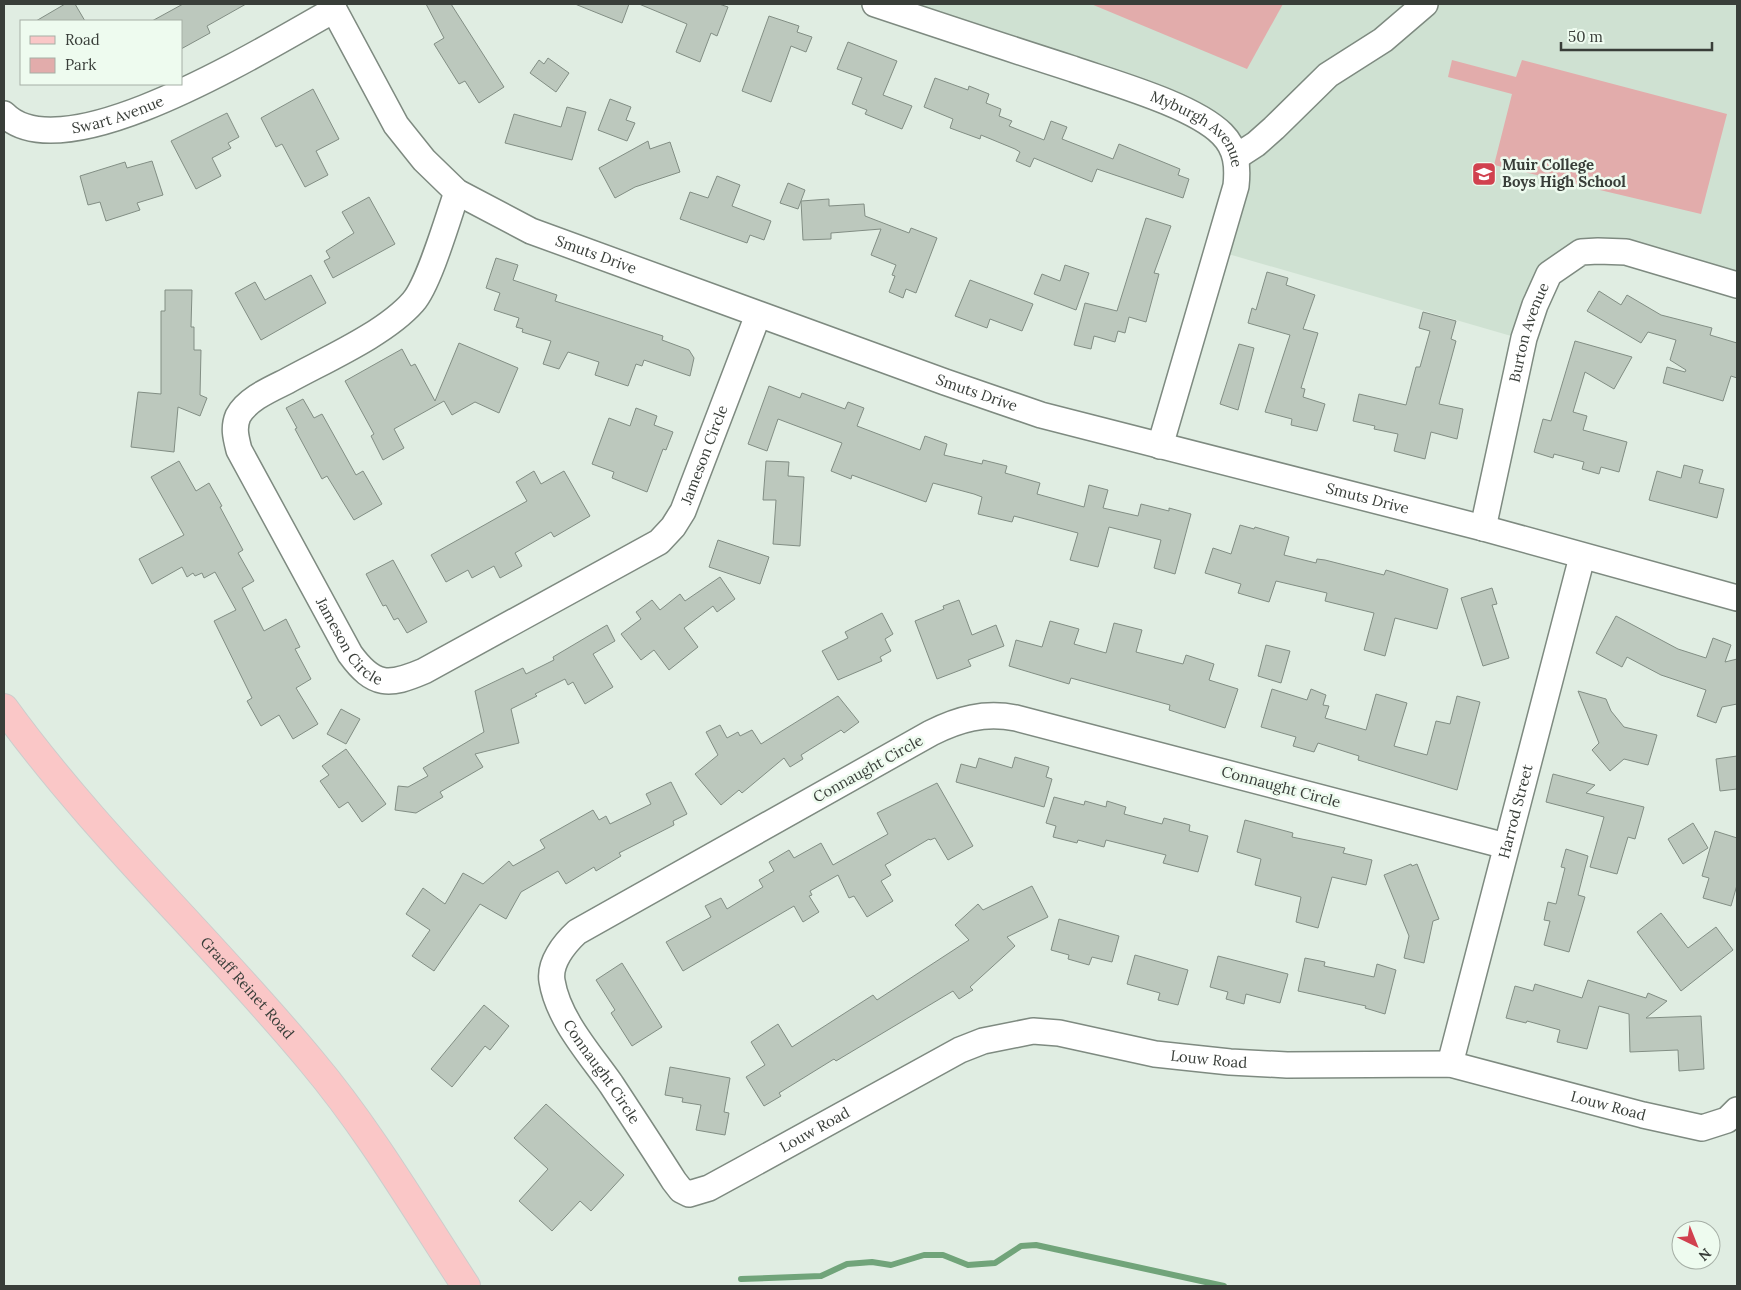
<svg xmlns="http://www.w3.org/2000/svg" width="1741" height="1290" viewBox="0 0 1741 1290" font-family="Lora,serif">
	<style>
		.built { fill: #cfe1d2 }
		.green { fill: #e2acab }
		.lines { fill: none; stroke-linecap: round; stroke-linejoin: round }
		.stream { stroke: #71a47a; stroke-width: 6 }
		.building { fill: #bcc8bd; stroke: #828e84 }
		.minor-casing { stroke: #7e8a80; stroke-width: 28 }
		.major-casing { stroke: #cccdcc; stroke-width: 30 }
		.minor { stroke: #fff; stroke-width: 25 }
		.major { stroke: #fac7c7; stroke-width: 28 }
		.labels { text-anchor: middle; stroke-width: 5; stroke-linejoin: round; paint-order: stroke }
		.street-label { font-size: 15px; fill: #393e39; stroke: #eefbef }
		.poi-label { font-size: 15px; font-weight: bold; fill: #393e39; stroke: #eefbef; text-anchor: start }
	</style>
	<rect width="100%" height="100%" fill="#e0ede2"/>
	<path class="built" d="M899 4H1737V281L1623 250 1554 270 1525 340 1211 249 1233 187 1229 145 1186 108Z"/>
	<g class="green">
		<path d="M1091 4H1283L1247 69Z"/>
		<path d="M1452 60 1516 77 1522 60 1727 114 1701 214 1494 165 1512 94 1448 77Z"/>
	</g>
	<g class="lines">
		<path class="stream" d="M741 1279 821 1276 847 1264 872 1262 891 1265 924 1255H943L968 1265 995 1263 1021 1246 1036 1245 1224 1286"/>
	</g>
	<g class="building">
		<path d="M65 4H75L85 21H36Z"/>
		<path d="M183 4H246L207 26 210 33 181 49V21H152Z"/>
		<path d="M426 4H451L504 87 479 103 465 81 459 84 434 44 444 38Z"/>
		<path d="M575 4H629L622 23Z"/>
		<path d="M639 4H719L728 7 717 36 711 33 700 62 676 52 687 24Z"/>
		<path d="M769 16 799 26 797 32 812 37 806 52 791 46 771 102 742 91Z"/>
		<path d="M848 42 897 61 883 95 912 106 902 129 865 114 867 110 852 104 862 78 837 69Z"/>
		<path d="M548 58 569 73 556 92 530 73 539 60 544 64Z"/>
		<path d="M935 78 968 90 969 86 989 94 986 103 1001 109 999 116 1012 121 1009 126 1044 140 1051 121 1067 127 1062 139 1113 159 1119 144 1180 169 1178 175 1189 179 1183 198 1097 169 1092 182 1034 158 1030 167 1016 161 1020 152 1015 149 981 135 980 139 950 128 953 119 924 107Z"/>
		<path d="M313 89 339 139 316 151 328 175 305 187 282 144 276 147 261 118Z"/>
		<path d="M610 99 631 107 626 120 635 123 627 141 598 130Z"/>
		<path d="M567 107 586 112 572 160 505 143 514 114 561 127Z"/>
		<path d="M227 113 239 137 228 143 231 148 212 158 221 176 196 189 171 141Z"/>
		<path d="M648 141 650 149 670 142 680 172 635 187 615 198 599 168Z"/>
		<path d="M152 161 163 195 137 203 140 210 106 221 100 202 88 205 80 176 125 162 127 168Z"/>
		<path d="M717 176 740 185 732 206 771 221 764 240 750 235 747 243 680 219 690 192 708 198Z"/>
		<path d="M788 183 805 190 798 209 780 203Z"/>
		<path d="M369 197 395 244 333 278 324 261 330 258 326 251 354 233 342 212Z"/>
		<path d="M829 199V206L864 204 865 216 909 233 911 228 937 238 916 293 906 289 903 298 889 292 895 276 892 275 896 265 871 255 881 229 831 233V239L803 240 801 201Z"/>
		<path d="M1146 218 1171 226 1154 273 1159 274 1146 322 1129 317 1125 333 1118 331 1115 342 1094 336 1091 349 1074 345 1085 303 1117 311Z"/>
		<path d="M496 258 518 265 513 280 557 295 555 301 663 336 662 340 689 350 694 358 690 376 644 360 642 366 636 364 628 386 595 375 599 362 568 352 559 369 543 364 551 341 522 332 523 329 516 327 519 318 494 310 500 293 486 288Z"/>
		<path d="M1065 265 1089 273 1076 310 1034 294 1042 274 1060 281Z"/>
		<path d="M1267 272 1288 278 1286 285 1315 295 1303 329 1318 333 1301 388 1305 389 1303 397 1325 404 1317 431 1291 425 1292 419 1265 412 1290 335 1248 323 1252 308 1256 310Z"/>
		<path d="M311 275 326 303 261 340 235 293 255 282 265 300Z"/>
		<path d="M970 280 1033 304 1022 331 990 319 987 328 955 316Z"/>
		<path d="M165 290H192L191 327H194V350H201L200 395 207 398 200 416 178 407 174 452 131 447 138 392 161 394V311H165Z"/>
		<path d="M1599 291 1621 305 1627 295 1661 315 1712 328 1710 335 1737 343V378L1731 376 1723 401 1663 383 1667 367 1685 372 1686 370 1670 360 1676 340 1648 332 1641 343 1587 311Z"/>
		<path d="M1423 312 1456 321 1451 339 1456 341 1439 404 1463 409 1457 439 1431 432 1425 459 1394 451 1398 434 1374 429 1375 426 1353 421 1359 394 1406 405 1416 367H1420L1430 331 1419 328Z"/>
		<path d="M1575 341 1632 357 1614 389 1585 372 1573 412 1587 416 1583 430 1627 442 1619 472 1601 467 1599 474 1582 469 1584 462 1554 454 1553 458 1534 452 1543 419 1551 421Z"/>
		<path d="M459 343 518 368 499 413 475 402 452 415 444 401 394 429 404 448 383 460 371 436 374 434 345 381 402 349 411 366 415 364 435 401Z"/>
		<path d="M1239 344 1254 348 1238 410 1220 404Z"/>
		<path d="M769 386 800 398 802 393 845 409 848 402 864 408 857 426 920 450 925 436 947 444 944 455 982 464 983 460 1007 466 1005 473 1040 483 1037 494 1084 507 1089 485 1108 490 1103 508 1138 516 1141 504 1169 511V508L1191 514 1175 574 1154 568 1161 540 1109 527 1098 567 1070 560 1078 533 1014 516 1012 522 978 514 982 497 974 494 933 483 926 502 852 475 851 479 831 471 842 443 778 419 767 451 748 444Z"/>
		<path d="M303 399 314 418 322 414 356 475 363 471 382 504 354 520 327 476 322 479 295 429 297 428 286 408Z"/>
		<path d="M636 408 657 416 654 425 673 432 666 450 663 449 647 492 612 478 614 472 592 464 609 418 630 426Z"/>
		<path d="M179 461 196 491 209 483 222 506 220 507 243 550 238 553 254 581 242 588 264 631 286 619 300 647 295 649 311 679 296 688 318 724 293 739 279 715 261 726 247 701 252 698 214 621 236 610 215 572 204 578 202 573 195 576 193 573 187 577 182 567 152 584 139 559 184 535 151 477Z"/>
		<path d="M766 461 789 462 788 476 804 477 800 546 773 544 776 500H763Z"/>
		<path d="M1684 465 1703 470 1699 483 1724 489 1717 518 1649 500 1657 471 1681 478Z"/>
		<path d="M534 471 541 484 564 471 590 516 554 537 551 532 515 553 522 566 500 578 494 566 472 578 468 570 446 582 431 555 527 501 516 482Z"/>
		<path d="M1240 525 1254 529 1255 527 1289 537 1284 555 1316 563 1317 559 1325 560 1384 575 1386 570 1448 589 1437 629 1395 618 1385 656 1364 650 1374 613 1325 601 1327 593 1276 581 1269 602 1238 593 1241 584 1205 573 1213 548 1231 554Z"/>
		<path d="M718 540 769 557 760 584 709 567Z"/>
		<path d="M393 560 427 622 407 633 398 618 394 620 386 605 383 606 366 574Z"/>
		<path d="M720 577 735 599 717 612 713 606 684 628 698 647 669 670 654 650 641 660 621 634 641 619 636 612 652 600 660 610 680 594 685 601Z"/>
		<path d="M1492 588 1497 604 1492 605 1509 658 1483 666 1461 598Z"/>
		<path d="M959 600 972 635 996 625 1004 646 968 660 971 666 937 679 915 621 944 609 943 606Z"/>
		<path d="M882 613 893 634 885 639 891 651 880 657 882 661 838 680 822 651 848 638 845 632Z"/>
		<path d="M1616 616 1678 649 1706 658 1713 638 1731 645 1725 662 1737 659V704L1722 707 1716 723 1697 716 1706 690 1661 675 1627 657 1622 667 1596 653Z"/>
		<path d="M1050 621 1079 629 1074 644 1106 653 1114 623 1142 630 1136 652 1183 664 1186 655 1214 664 1209 680 1238 689 1225 728 1169 710 1170 705 1071 678 1069 684 1009 666 1016 640 1042 647Z"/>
		<path d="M607 625 615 641 593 654 613 687 585 704 573 682 568 685 565 679 535 694 537 696 511 709 519 743 475 754 483 767 440 792 443 797 416 813 395 810 398 786 408 787 428 776 423 768 484 732 475 691 523 668 526 674 554 660 553 657Z"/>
		<path d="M1266 645 1290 651 1281 683 1258 676Z"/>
		<path d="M1272 689 1307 700 1311 689 1326 695 1323 705 1329 706 1325 718 1366 730 1376 694 1407 703 1394 746 1427 755 1436 721 1450 724 1457 696 1480 702 1457 790 1358 760 1359 756 1318 743 1314 752 1293 746 1296 737 1261 727Z"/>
		<path d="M1578 691 1606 699 1611 711 1624 727 1657 735 1648 765 1624 759 1610 771 1592 750 1599 743Z"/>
		<path d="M838 696 859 722 844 733 841 730 801 755 803 759 790 767 784 758 742 793 739 790 721 805 695 774 718 755 706 732 720 725 727 738 738 732 740 736 752 730 761 744Z"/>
		<path d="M341 709 360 719 346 744 327 734Z"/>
		<path d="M346 749 386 804 362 822 348 802 339 808 320 781 329 775 322 766Z"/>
		<path d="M1737 756V789L1720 791 1716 759Z"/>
		<path d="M1015 757 1049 767 1046 777 1052 779 1044 807 956 782 961 764 976 768 979 758 1012 768Z"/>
		<path d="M1553 774 1595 785 1586 793 1644 807 1635 839 1628 837 1617 874 1590 867 1604 817 1546 802Z"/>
		<path d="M671 782 687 814 673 821 674 825 619 853 621 856 596 871 594 867 566 884 558 871 521 892 506 919 480 904 434 971 412 956 430 930 406 914 423 888 445 904 463 873 483 884 509 861 513 866 545 848 540 840 593 810 599 820 606 816 610 824 651 804 646 794Z"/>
		<path d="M937 783 973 846 948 860 935 838 930 840 929 839 885 865 891 875 881 881 893 901 867 917 854 896 849 898 838 875 810 891 812 895 809 896 819 912 803 922 794 906 683 971 666 942 711 917 705 906 721 898 727 909 763 887 759 880 774 871 769 862 789 850 794 858 821 843 833 865 888 834 877 813Z"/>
		<path d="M1054 797 1084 805 1085 801 1106 807 1107 801 1126 807 1124 814 1162 824 1164 818 1190 825 1189 831 1208 836 1198 872 1163 863 1166 855 1106 840 1104 847 1078 840 1077 843 1053 837 1056 826 1046 823Z"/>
		<path d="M1245 820 1293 833 1292 837 1345 848 1343 853 1372 860 1366 885 1332 877 1318 928 1296 922 1301 897 1255 885 1261 859 1237 852Z"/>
		<path d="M1693 823 1708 848 1683 864 1668 839Z"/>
		<path d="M1715 831 1737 838V885L1731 906 1703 898 1709 878 1702 876Z"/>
		<path d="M1566 849 1588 856 1578 895 1585 897 1569 952 1544 945 1550 921 1544 920 1548 902 1556 904 1565 868 1561 867Z"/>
		<path d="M1411 864 1412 866 1417 864 1439 919 1433 921 1424 963 1404 958 1409 936 1384 875Z"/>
		<path d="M1032 886 1048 917 1007 937 1015 946 970 987 973 990 959 999 953 991 836 1061 834 1059 779 1093 781 1096 764 1106 746 1077 765 1065 751 1042 778 1024 792 1047 873 995 877 1000 969 940 955 925 978 904 983 910Z"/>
		<path d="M1661 913 1688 948 1716 927 1733 950 1681 991 1637 932Z"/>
		<path d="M1059 919 1119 936 1112 962 1092 957 1089 965 1068 959 1069 955 1051 950Z"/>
		<path d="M1135 955 1188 970 1178 1005 1158 1000 1160 993 1127 984Z"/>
		<path d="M1218 956 1288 974 1280 1003 1246 994 1244 1004 1226 999 1228 992 1210 987Z"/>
		<path d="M1305 958 1325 962 1324 966 1374 977 1377 964 1396 970 1385 1014 1365 1008 1366 1006 1298 991Z"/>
		<path d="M622 963 662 1027 632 1046 611 1013 615 1010 596 980Z"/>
		<path d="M1588 980 1646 998 1648 993 1667 1001 1646 1018 1701 1016 1704 1069 1679 1071 1678 1050 1630 1052 1629 1014 1599 1006 1587 1049 1557 1042 1560 1030 1527 1021 1526 1023 1506 1018 1515 986 1533 991 1535 984 1582 998Z"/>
		<path d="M484 1005 509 1026 490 1050 485 1046 452 1087 431 1069Z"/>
		<path d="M670 1067 730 1078 724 1112 729 1113 725 1135 696 1130 701 1105 682 1102 683 1098 665 1095Z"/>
		<path d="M546 1104 624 1175 591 1211 580 1201 552 1231 519 1201 548 1169 514 1138Z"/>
	</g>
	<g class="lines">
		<defs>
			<g id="minor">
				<path id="s1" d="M331 4 396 125 424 160 457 192 531 231 945 382 1041 415 1483 528 1737 598"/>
				<path id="s2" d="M875 4C941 26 1007 48 1073 69 1113 83 1193 105 1222 134 1237 149 1238 167 1236 186L1160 446"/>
				<path id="s3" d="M4 114C64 176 273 43 334 10"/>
				<path d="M1236 157 1256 144 1274 128 1328 75 1383 40 1425 4"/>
				<path id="s4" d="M457 192C448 218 429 284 413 302 385 334 325 360 287 381 271 389 247 399 238 416 233 428 236 438 239 450L350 654C374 687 389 686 424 671L659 542 673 527 683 511 758 315"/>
				<path id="s5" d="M1483 528 1524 338 1535 305 1549 274 1581 252 1598 251 1626 252 1737 285"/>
				<path id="s6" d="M1506 846 1016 718C984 712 959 719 931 733L577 932C564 944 549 963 552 981 558 1019 590 1054 611 1084 632 1116 653 1148 674 1181L681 1190 689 1194 709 1188 742 1170 960 1050 983 1041 1033 1031 1059 1033 1155 1054 1230 1062 1287 1065 1450 1064 1643 1115 1702 1128 1727 1120 1737 1110"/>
				<path id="s7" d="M1450 1064 1582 557"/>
			</g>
			<g id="major">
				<path id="s8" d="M4 708C96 835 212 941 312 1062 370 1131 416 1210 466 1286"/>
			</g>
		</defs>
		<use href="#minor" class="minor-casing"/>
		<use href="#major" class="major-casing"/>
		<use href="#minor" class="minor"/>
		<use href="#major" class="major"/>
	</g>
	<defs>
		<symbol id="school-square" viewBox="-11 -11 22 22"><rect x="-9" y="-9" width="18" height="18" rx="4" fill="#d1414f" stroke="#eefbef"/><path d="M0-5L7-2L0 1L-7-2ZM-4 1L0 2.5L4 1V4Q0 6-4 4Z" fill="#fff"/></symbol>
	</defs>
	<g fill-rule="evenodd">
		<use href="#school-square" x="1470" y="160" width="28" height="28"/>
	</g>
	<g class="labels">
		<g class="street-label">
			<text dy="5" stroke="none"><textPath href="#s3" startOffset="120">Swart Avenue</textPath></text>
			<text dy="5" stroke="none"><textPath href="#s2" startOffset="350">Myburgh Avenue</textPath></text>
			<text dy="5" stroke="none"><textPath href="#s1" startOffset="381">Smuts Drive</textPath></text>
			<text dy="5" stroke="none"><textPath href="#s5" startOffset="201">Burton Avenue</textPath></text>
			<text dy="5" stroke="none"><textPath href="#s1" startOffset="786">Smuts Drive</textPath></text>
			<text dy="5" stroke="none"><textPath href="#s4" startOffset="1050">Jameson Circle</textPath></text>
			<text dy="5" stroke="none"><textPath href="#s1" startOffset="1191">Smuts Drive</textPath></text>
			<text dy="5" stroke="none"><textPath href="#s4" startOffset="586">Jameson Circle</textPath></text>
			<text transform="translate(868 769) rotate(-29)" y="5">Connaught Circle</text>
			<text transform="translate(1281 787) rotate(15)" y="5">Connaught Circle</text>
			<text dy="5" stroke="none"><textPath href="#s7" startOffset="261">Harrod Street</textPath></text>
			<text dy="5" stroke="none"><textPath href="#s8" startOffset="371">Graaff Reinet Road</textPath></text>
			<text dy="5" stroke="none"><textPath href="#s6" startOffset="1875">Louw Road</textPath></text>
			<text dy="5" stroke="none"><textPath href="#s6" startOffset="1162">Connaught Circle</textPath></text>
			<text dy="5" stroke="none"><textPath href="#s6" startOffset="2280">Louw Road</textPath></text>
			<text dy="5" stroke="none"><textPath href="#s6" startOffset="1455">Louw Road</textPath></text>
		</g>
		<g class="poi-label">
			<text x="1502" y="170">Muir College<tspan x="1502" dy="17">Boys High School</tspan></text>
		</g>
	</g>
	<rect width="1741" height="1290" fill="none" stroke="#393e39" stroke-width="10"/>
	<rect x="20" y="20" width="162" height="65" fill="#eefbef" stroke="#a6afa6"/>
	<rect x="30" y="36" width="25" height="8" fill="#fac7c7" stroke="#a6afa6"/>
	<text x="65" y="45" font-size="15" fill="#393e39">Road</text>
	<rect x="30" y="58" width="25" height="15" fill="#e2acab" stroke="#a6afa6"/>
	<text x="65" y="70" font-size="15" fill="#393e39">Park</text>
	<g transform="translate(1696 1245) rotate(137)"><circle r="24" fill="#eefbef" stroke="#a6afa6"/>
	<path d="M0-4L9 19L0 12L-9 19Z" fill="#d1414f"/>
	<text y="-8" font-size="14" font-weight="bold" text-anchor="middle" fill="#393e39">N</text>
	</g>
	<path d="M1561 42v8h151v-8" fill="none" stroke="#393e39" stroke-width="2.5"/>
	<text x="1568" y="42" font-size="15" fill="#393e39" stroke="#eefbef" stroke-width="4" paint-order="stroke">50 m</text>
</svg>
